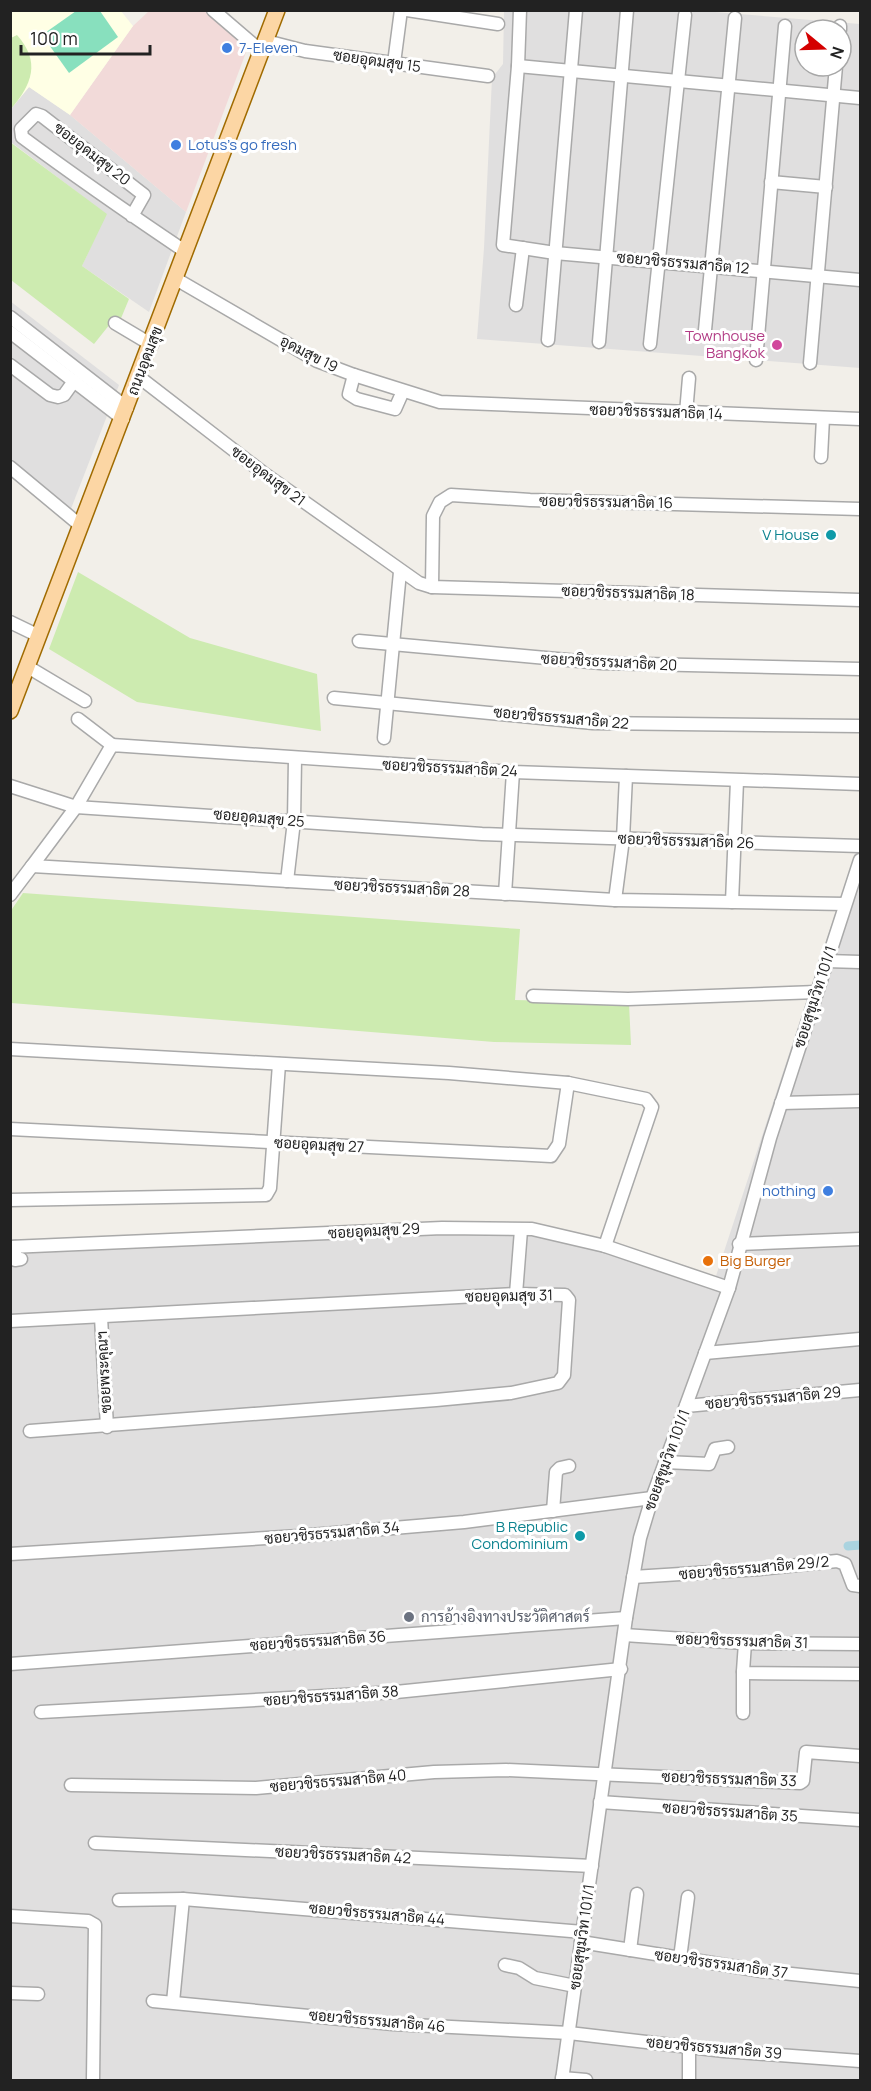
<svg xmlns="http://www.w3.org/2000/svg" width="871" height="2091" viewBox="0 0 871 2091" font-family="Manrope,Sarabun,sans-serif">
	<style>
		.residential { fill: #e0dfdf; fill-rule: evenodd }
		.commercial { fill: #f2dad9 }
		.education { fill: #ffffe5 }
		.grass { fill: #cdebb0 }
		.pitch { fill: #88e0be }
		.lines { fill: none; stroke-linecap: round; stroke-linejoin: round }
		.canal { stroke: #aad3df; stroke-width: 9 }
		.minor-casing { stroke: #a9a9a9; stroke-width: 15 }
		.major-casing { stroke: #a06b00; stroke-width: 18 }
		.minor { stroke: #fff; stroke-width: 12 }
		.major { stroke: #fcd6a4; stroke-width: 15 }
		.shop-dot { fill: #3f7fe0; stroke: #fff; stroke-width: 2 }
		.hotel-dot { fill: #d1479c; stroke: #fff; stroke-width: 2 }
		.culture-dot { fill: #0f9aa8; stroke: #fff; stroke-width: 2 }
		.food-dot { fill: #e8710a; stroke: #fff; stroke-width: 2 }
		.worship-dot { fill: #6b7280; stroke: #fff; stroke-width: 2 }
		.labels { text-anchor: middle; stroke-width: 6; stroke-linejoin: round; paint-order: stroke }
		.shop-label { font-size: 15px; fill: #366cbe; stroke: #fff; text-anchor: start }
		.street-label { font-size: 15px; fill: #222; stroke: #fff }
		.hotel-label { font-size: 15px; fill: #b23c85; stroke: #fff; text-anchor: end }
		.culture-label { font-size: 15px; fill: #0d838f; stroke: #fff; text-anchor: end }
		.food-label { font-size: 15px; fill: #c56008; stroke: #fff; text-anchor: start }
		.worship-label { font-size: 15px; fill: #5b616d; stroke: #fff; text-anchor: start }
	</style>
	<rect width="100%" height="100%" fill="#f2efe9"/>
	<g class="residential">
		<path d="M691 10 860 24V368L477 339 484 248 492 78 503 64 504 11ZM805 30H841V66H805Z"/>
		<path d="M29 87 70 115 186 212 149 312 82 266 106 214 11 142 10 109Z"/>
		<path d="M10 301 119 385 67 519 11 472Z"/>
		<path d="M860 838V2080H11L10 1245 530 1227 713 1285Z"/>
	</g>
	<path class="commercial" d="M149 11H211L248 47 186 212 70 115 133 26Z"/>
	<path class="education" d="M11 11H121L133 26 70 115 29 87 11 109Z"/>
	<g class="grass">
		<path d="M17 35C41 62 32 84 11 109V38Z"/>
		<path d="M10 142 107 214 82 266 129 299 117 328 110 324 94 344 11 280Z"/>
		<path d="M78 572 190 638 317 674 321 731 137 702 49 649Z"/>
		<path d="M23 893 520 929 515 1000 629 1003 631 1045 494 1042 11 1003 10 912Z"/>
	</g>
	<path class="pitch" d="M100 11 118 37 69 73 42 35 76 11Z"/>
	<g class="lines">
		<path class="canal" d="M848 1546 860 1545"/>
		<defs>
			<g id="minor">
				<path d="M213 10 262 52"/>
				<path d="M407 10 498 24"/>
				<path d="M520 10 518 66 503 245 555 253 860 280"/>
				<path d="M840 30V26"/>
				<path d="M266 41 305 51 488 76"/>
				<path d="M394 63 401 10"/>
				<path d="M518 66 860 98"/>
				<path d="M771 182 826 187"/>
				<path d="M132 216 144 195 42 116 36 114 21 129 22 137C76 177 131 215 186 252"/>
				<path d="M176 279 317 361 354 375 440 402 860 419"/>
				<path d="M516 305 523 248"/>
				<path d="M10 317 127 408"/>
				<path d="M115 323 152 345"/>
				<path d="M705 330 735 18"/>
				<path d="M10 332 123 419"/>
				<path d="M548 340 576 10"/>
				<path d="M599 342 627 10"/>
				<path d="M650 344 685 15"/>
				<path d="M756 360 785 26"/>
				<path d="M810 363 836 66"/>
				<path d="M10 365 50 395 58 397 64 395 74 381"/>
				<path d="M354 375 349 394 357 399 395 409 403 391"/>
				<path d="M139 377 262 472 419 583 432 587 860 600"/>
				<path d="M686 413 689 378"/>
				<path d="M821 457 823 418"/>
				<path d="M10 467 81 526"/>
				<path d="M432 587 433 516 440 502 451 495 530 500 860 509"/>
				<path d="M10 622 39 636"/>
				<path d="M359 641 601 663 860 669"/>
				<path d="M28 667 85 701"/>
				<path d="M334 698 593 723 860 726"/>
				<path d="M78 719 112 745"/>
				<path d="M384 738 400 572"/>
				<path d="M10 786 76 807 482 834 860 846"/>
				<path d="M287 881 294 821 295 759"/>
				<path d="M505 894 513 772"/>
				<path d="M10 895 32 866"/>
				<path d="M615 900 623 839 626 776"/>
				<path d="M732 902 737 781"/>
				<path d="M845 904 615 900 32 866 76 807 112 745 513 772 860 784"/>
				<path d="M826 961 860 962"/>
				<path d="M533 996 628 999 817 992"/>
				<path d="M10 1049 449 1073 568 1083 646 1099 652 1107 605 1246"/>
				<path d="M781 1103 860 1101"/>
				<path d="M10 1129 551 1156 559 1144 568 1083"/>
				<path d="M10 1200 266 1195 270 1188 279 1064"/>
				<path d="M739 1244 860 1239"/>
				<path d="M10 1247 442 1228 532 1229 605 1246 729 1288"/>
				<path d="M15 1247V1260L21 1259"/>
				<path d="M516 1294 521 1230"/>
				<path d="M101 1317 107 1427"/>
				<path d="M10 1321 516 1294 565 1295 569 1300 564 1375 558 1383 511 1393 436 1400 30 1431"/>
				<path d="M705 1353 860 1339"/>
				<path d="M686 1406 860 1390"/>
				<path d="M665 1462 709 1464 715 1449 728 1447"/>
				<path d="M553 1511 556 1472 560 1468 569 1466"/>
				<path d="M10 1554 299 1536 464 1522 652 1498"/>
				<path d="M633 1577 760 1569 837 1561 845 1564 853 1585 860 1586"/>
				<path d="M624 1635 745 1643 860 1644"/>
				<path d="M745 1643 743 1671 746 1673 860 1674"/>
				<path d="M10 1664 626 1618"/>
				<path d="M41 1712 396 1692 621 1669"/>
				<path d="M743 1713V1672"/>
				<path d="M71 1785 256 1788 434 1772 506 1770 800 1783 803 1781 806 1752 860 1756"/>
				<path d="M600 1802 860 1820"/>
				<path d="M95 1843 592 1866"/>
				<path d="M119 1900 183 1899 583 1932"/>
				<path d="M10 1916 88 1921 95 1925 93 2080"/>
				<path d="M581 1942 762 1971 860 1981"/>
				<path d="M630 1950 637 1894"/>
				<path d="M680 1958 688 1897"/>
				<path d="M505 1965 519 1968 535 1978 575 1986"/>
				<path d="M10 1993 38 1994"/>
				<path d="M153 2001 393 2024 569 2033 724 2051 860 2061"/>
				<path d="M173 2002 183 1899"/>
				<path d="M689 2047V2080"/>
				<path d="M562 2078 586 2080"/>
				<path d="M562 2080 626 1618 640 1538 652 1498 729 1288 770 1138 860 860"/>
			</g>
			<path id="major" d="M10 711 277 10"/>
		</defs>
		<use href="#minor" class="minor-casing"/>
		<use href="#major" class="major-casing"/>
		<use href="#minor" class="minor"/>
		<use href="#major" class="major"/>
	</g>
	<g class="shop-dot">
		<circle cx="227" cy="48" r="6"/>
		<circle cx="176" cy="145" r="6"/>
		<circle cx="828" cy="1191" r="6"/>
	</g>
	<circle class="hotel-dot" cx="777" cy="345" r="6"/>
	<g class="culture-dot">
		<circle cx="831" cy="535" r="6"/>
		<circle cx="580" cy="1536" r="6"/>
	</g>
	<circle class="food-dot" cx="708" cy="1261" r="6"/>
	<circle class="worship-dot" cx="409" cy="1617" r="6"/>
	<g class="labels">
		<g class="shop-label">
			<text x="239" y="53">7-Eleven</text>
			<text x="188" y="150">Lotus's go fresh</text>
			<text x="816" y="1196" text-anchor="end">nothing</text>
		</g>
		<g class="street-label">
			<text transform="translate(377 61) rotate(8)" y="5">ซอยอุดมสุข 15</text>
			<text transform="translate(92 154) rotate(38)" y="5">ซอยอุดมสุข 20</text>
			<text transform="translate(683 263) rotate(5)" y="5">ซอยวชิรธรรมสาธิต 12</text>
			<text transform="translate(309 354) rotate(27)" y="5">อุดมสุข 19</text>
			<text transform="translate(145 361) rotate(-69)" y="5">ถนนอุดมสุข</text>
			<text transform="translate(656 412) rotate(2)" y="5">ซอยวชิรธรรมสาธิต 14</text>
			<text transform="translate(268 476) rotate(37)" y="5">ซอยอุดมสุข 21</text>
			<text transform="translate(606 502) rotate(1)" y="5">ซอยวชิรธรรมสาธิต 16</text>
			<text transform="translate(628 593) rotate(2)" y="5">ซอยวชิรธรรมสาธิต 18</text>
			<text transform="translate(609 662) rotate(3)" y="5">ซอยวชิรธรรมสาธิต 20</text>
			<text transform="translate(561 718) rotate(5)" y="5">ซอยวชิรธรรมสาธิต 22</text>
			<text transform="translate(450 768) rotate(3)" y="5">ซอยวชิรธรรมสาธิต 24</text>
			<text transform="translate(259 818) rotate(5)" y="5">ซอยอุดมสุข 25</text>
			<text transform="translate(686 841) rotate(2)" y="5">ซอยวชิรธรรมสาธิต 26</text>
			<text transform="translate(402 888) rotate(3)" y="5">ซอยวชิรธรรมสาธิต 28</text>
			<text transform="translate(815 997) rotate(-72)" y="5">ซอยสุขุมวิท 101/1</text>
			<text transform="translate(319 1145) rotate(3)" y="5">ซอยอุดมสุข 27</text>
			<text transform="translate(374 1231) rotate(-3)" y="5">ซอยอุดมสุข 29</text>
			<text transform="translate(509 1296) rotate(-1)" y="5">ซอยอุดมสุข 31</text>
			<text transform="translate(104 1372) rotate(-93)" y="5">ซอยพระคุณฯ</text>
			<text transform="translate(773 1398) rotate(-5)" y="5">ซอยวชิรธรรมสาธิต 29</text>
			<text transform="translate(667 1460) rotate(-70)" y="5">ซอยสุขุมวิท 101/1</text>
			<text transform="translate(332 1533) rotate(-5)" y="5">ซอยวชิรธรรมสาธิต 34</text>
			<text transform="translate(754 1568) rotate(-5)" y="5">ซอยวชิรธรรมสาธิต 29/2</text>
			<text transform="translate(318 1641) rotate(-4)" y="5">ซอยวชิรธรรมสาธิต 36</text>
			<text transform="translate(742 1641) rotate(2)" y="5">ซอยวชิรธรรมสาธิต 31</text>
			<text transform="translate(331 1696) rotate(-4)" y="5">ซอยวชิรธรรมสาธิต 38</text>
			<text transform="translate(729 1779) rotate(2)" y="5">ซอยวชิรธรรมสาธิต 33</text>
			<text transform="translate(338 1781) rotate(-5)" y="5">ซอยวชิรธรรมสาธิต 40</text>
			<text transform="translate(730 1812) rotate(4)" y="5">ซอยวชิรธรรมสาธิต 35</text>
			<text transform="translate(343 1855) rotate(3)" y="5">ซอยวชิรธรรมสาธิต 42</text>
			<text transform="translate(377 1914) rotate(5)" y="5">ซอยวชิรธรรมสาธิต 44</text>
			<text transform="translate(582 1937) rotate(-82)" y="5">ซอยสุขุมวิท 101/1</text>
			<text transform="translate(721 1964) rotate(8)" y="5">ซอยวชิรธรรมสาธิต 37</text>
			<text transform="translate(377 2021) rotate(5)" y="5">ซอยวชิรธรรมสาธิต 46</text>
			<text transform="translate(714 2048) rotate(5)" y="5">ซอยวชิรธรรมสาธิต 39</text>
		</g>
		<g class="hotel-label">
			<text x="765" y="341">Townhouse<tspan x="765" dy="17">Bangkok</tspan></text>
		</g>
		<g class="culture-label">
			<text x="819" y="540">V House</text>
			<text x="568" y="1532">B Republic<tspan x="568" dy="17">Condominium</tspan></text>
		</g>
		<g class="food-label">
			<text x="720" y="1266">Big Burger</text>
		</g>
		<g class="worship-label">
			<text x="421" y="1622">การอ้างอิงทางประวัติศาสตร์</text>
		</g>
	</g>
	<rect width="871" height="2091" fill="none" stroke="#222222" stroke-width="24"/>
	<g transform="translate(823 48) rotate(109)"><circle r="28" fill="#ffffff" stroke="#a7a7a7" stroke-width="1.5"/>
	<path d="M0-4.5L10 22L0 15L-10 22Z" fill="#d40000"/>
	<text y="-9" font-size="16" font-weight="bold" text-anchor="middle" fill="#222222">N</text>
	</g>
	<path d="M21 45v9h129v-9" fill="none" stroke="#222222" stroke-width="3"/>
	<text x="30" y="45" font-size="18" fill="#222222" stroke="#ffffff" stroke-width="4.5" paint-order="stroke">100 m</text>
</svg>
